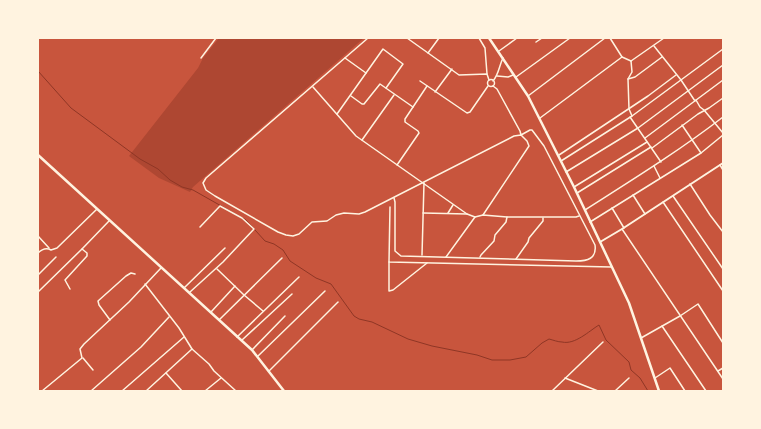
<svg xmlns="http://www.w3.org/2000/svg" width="761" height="429" viewBox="0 0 761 429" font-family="'Sofia Sans Condensed',sans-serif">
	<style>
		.green { fill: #ae4732 }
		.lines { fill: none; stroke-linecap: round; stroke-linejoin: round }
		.stream { stroke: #8f3625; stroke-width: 1 }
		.minor { stroke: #fff3e0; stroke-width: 1.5 }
		.tertiary { stroke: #fff3e0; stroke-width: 2 }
		.secondary { stroke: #fff3e0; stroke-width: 2.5 }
	</style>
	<rect width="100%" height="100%" fill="#c8553d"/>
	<path class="green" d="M219 38H364L193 187 190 192 159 178 129 156 198 68 203 58Z"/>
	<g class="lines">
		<path class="stream" d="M38 71 71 108 140 159 158 169 170 180 182 187 193 190 246 220 265 241 274 244 283 250 290 261 316 278 331 284 354 316 359 319 372 322 408 339 432 346 477 355 492 360H510L526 357 542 343 549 339C553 340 558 342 562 342 575 345 589 331 599 325L606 340 629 362 631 370 640 378 648 391"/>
		<g class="minor">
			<path d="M368 38 206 178 203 183 206 190 215 196 278 232 286 235 293 236 299 234 312 222 327 221 336 215 344 213 359 214 365 212 514 136 521 135 527 141 529 146 483 215"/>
			<path d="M407 38 459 75 487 74 489 80"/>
			<path d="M479 38 485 48 487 74"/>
			<path d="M610 38 622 57 631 61"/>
			<path d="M536 42 542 38"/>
			<path d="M654 46 681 80 695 101"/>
			<path d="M499 51 517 38"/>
			<path d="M428 53 439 38"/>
			<path d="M201 58 216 38"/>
			<path d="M345 58 366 73"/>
			<path d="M631 61 632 72 628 79 629 109 632 116"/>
			<path d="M631 61 664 38"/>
			<path d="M497 76 508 77 513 75"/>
			<path d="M516 77 570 38"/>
			<path d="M628 79 635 77 662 57"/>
			<circle cx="491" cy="83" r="3.5"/>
			<path d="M420 81 467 113 470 112 488 86"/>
			<path d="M493 81C499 74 499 66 503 58"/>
			<path d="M313 87 356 136 467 214"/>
			<path d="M435 92 452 69"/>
			<path d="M351 96 362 104H364L380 84 413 107"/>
			<path d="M528 96 605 38"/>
			<path d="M696 100 700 107 704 110 723 133"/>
			<path d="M337 114 383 49 403 64 386 88"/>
			<path d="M630 117 661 162"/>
			<path d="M540 118 622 57"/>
			<path d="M682 125 701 153"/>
			<path d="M645 138 723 80"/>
			<path d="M362 140 394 95"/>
			<path d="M652 148 698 114 709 108 723 98"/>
			<path d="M559 155 648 96 676 75"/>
			<path d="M561 161 632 116 723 49"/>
			<path d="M397 165 419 133 418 131 405 122V119L427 86"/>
			<path d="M720 165 723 170"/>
			<path d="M654 166 660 178"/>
			<path d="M566 172 638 128 723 65"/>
			<path d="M690 184 710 215 723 232"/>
			<path d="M574 187 647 142"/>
			<path d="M577 193 651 147"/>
			<path d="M633 195 645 214"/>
			<path d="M673 196 723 269"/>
			<path d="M394 198 395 202V251L401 256 576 261C587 261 597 259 595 245L544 146 532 130H530L521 135 520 131 497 89 493 86"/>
			<path d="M663 202 723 291"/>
			<path d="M390 207 389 262 612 267"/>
			<path d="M612 208 624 228"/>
			<path d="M585 210C632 180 679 151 723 117"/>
			<path d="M423 213 467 214 475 217 483 215 507 217H576L579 216"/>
			<path d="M448 213 453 205"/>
			<path d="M590 222 701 153 723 135"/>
			<path d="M622 229 723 379"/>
			<path d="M38 236 49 248"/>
			<path d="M38 253C42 249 46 247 51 250L57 248 97 209"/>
			<path d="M422 255 424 183"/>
			<path d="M446 257 475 217"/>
			<path d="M480 257 481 255 494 241 495 235 506 222 507 217"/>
			<path d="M516 259 528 242 529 238 543 221V218"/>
			<path d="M389 262V291L393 290 427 263"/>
			<path d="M217 269 244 295 263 311"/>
			<path d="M38 275 56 257"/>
			<path d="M145 284 179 328 192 349 209 364 214 371 236 391"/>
			<path d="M184 288 225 248"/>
			<path d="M70 289 65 280 87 256V253L82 249"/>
			<path d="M38 292 82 249 109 221"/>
			<path d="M190 292 223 262 254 229 242 218 220 206 200 227"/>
			<path d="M211 312 235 286"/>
			<path d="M110 320 99 305 98 301 126 276 131 273 135 274"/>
			<path d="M219 320 282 258"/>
			<path d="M662 326 706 391"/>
			<path d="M237 337 299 277"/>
			<path d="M641 338 680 316 698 304 723 343"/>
			<path d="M242 340 292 294"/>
			<path d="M252 350 285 316"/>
			<path d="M258 356 325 291"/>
			<path d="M83 358 93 370"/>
			<path d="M269 371 338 302"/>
			<path d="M718 371 723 368"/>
			<path d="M166 373 182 391"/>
			<path d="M565 378 598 391"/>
			<path d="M655 378 670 368 685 391"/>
			<path d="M42 391 82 358 80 349 84 344 129 302 161 268"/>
			<path d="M91 391 141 347 169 317"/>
			<path d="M122 391 184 337"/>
			<path d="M146 391 192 349"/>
			<path d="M205 391 221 378"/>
			<path d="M552 391 603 342"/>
			<path d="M615 391 629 378"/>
		</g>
		<path class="tertiary" d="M600 242 622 229 723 163"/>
		<g class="secondary">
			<path d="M489 38 528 96 574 187 629 303 659 391"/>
			<path d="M38 155 252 350 284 391"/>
		</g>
	</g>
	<rect width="761" height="429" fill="none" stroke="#fff3e0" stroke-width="78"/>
</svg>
